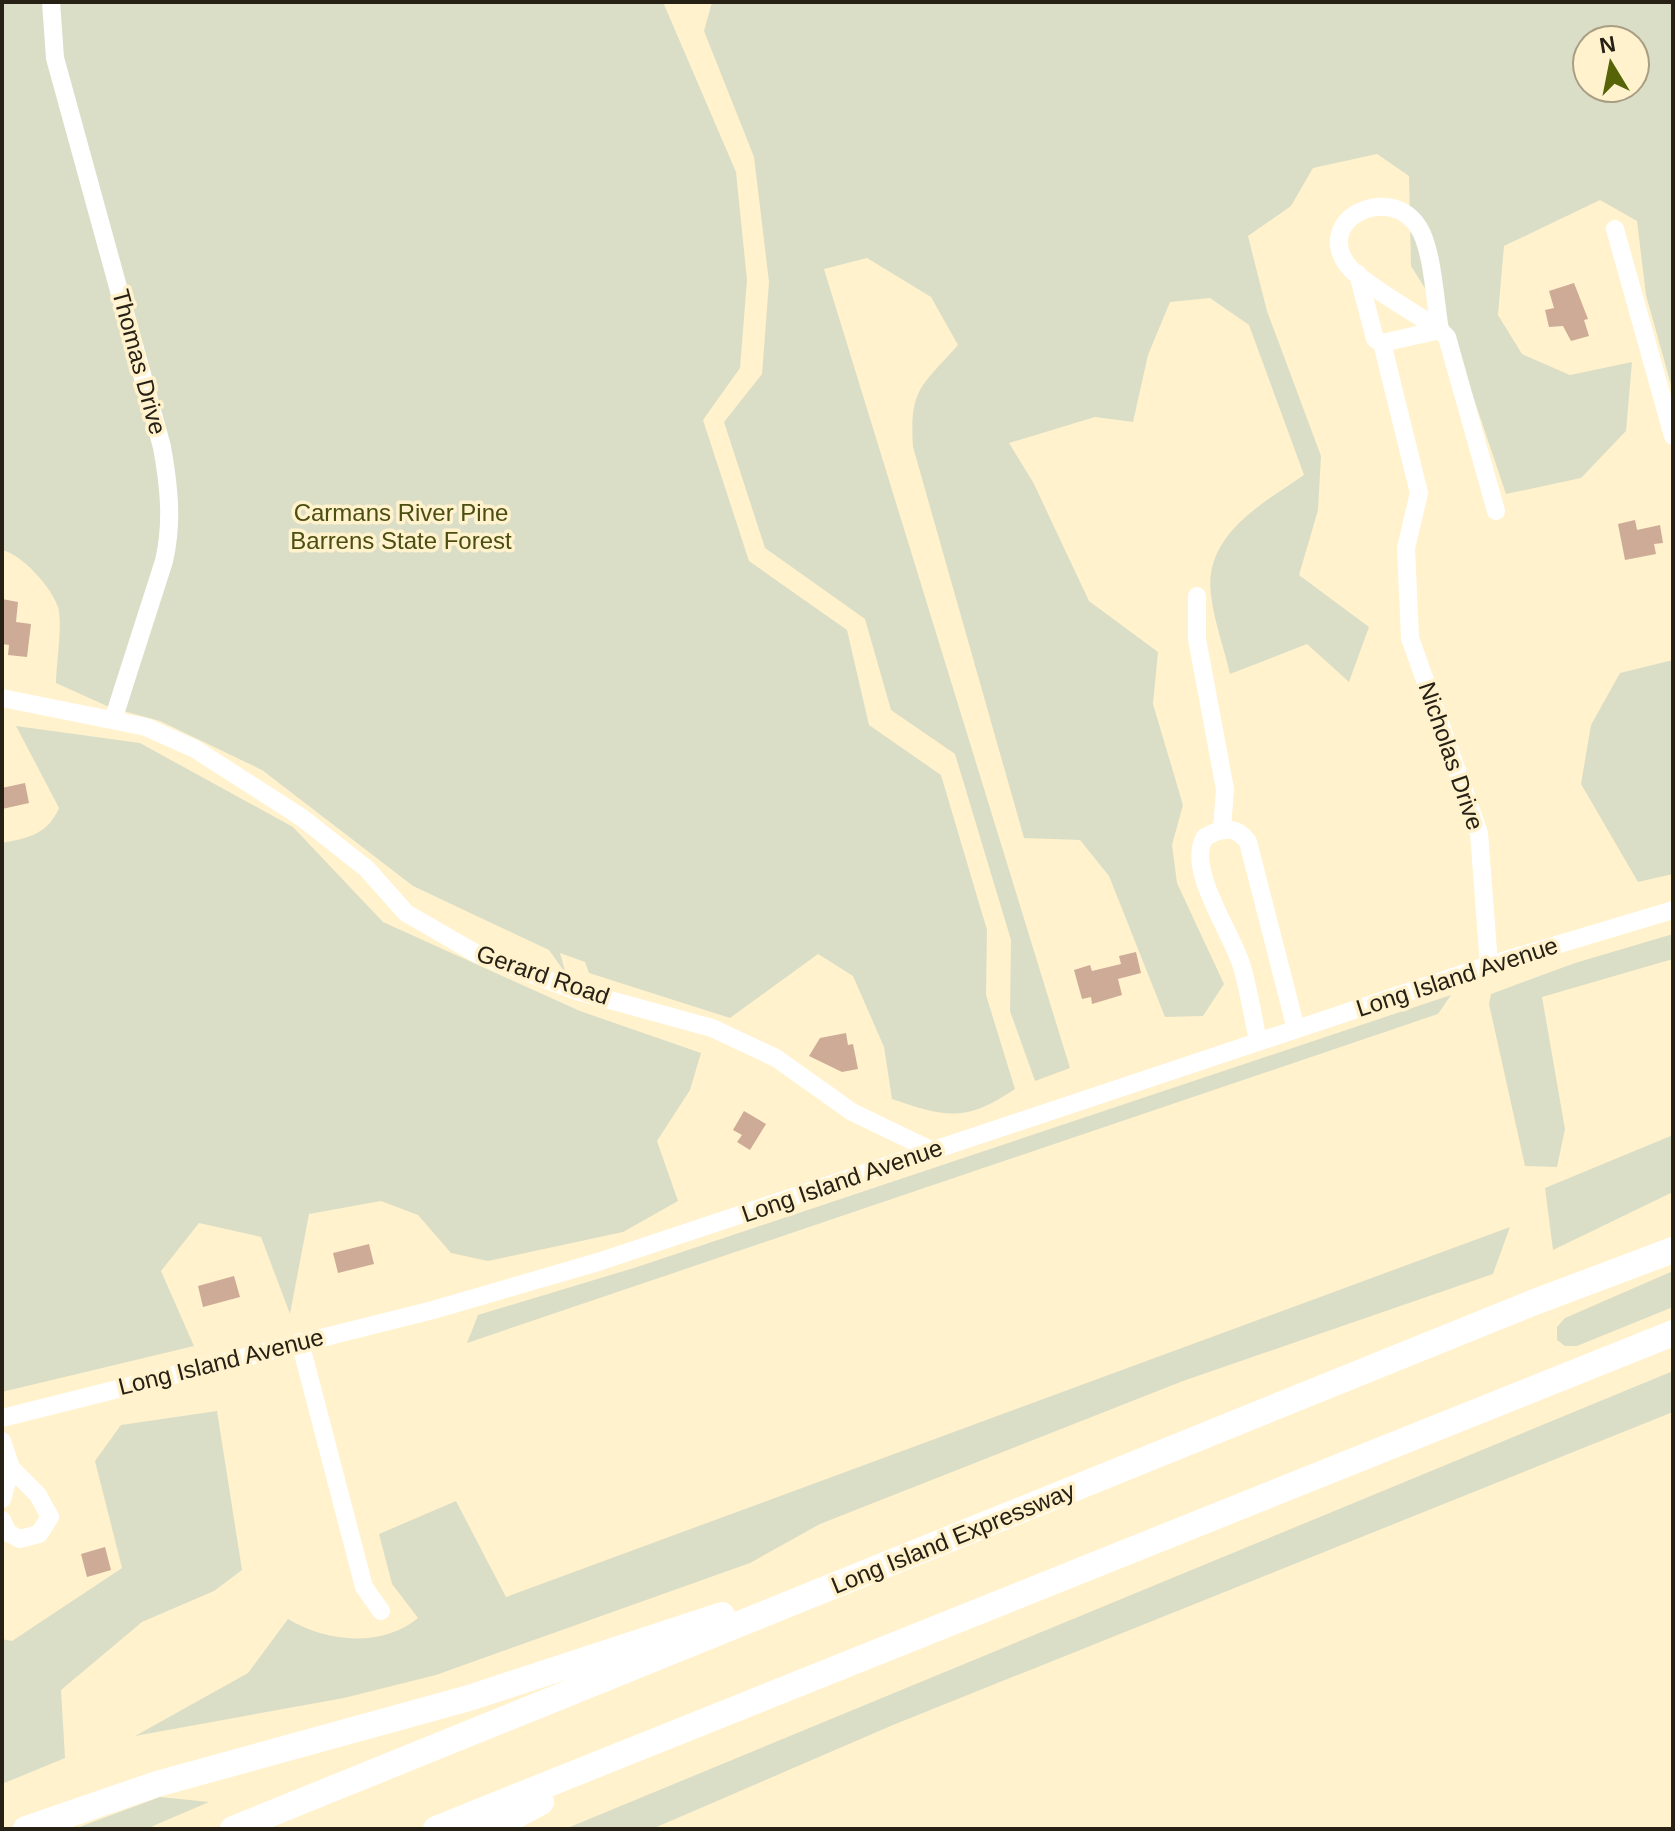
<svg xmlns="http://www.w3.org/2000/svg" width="1675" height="1831" viewBox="0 0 1675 1831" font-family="Arial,sans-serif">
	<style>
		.green { fill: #dbdec7; fill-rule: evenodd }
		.building { fill: #cdab96 }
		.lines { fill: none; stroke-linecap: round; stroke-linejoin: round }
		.minor { stroke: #fff; stroke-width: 18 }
		.highway { stroke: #fff; stroke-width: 26 }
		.labels { text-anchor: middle; stroke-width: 7; stroke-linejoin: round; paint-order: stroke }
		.street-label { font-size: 24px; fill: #262114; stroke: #fff2cd }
		.park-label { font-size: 24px; fill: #4b4e11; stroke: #fff2cd }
	</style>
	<rect width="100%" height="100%" fill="#fff2cd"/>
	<g class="green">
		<path d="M2 2H663L736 172 747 280 740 368 703 420 749 561 847 630 869 725 941 775 987 930 986 995 1015 1089C965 1123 945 1117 892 1099L884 1047 853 976 818 954 730 1018 589 973 585 962 560 953 566 974 549 950 413 886 262 770 160 721 109 707 56 683C56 664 63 624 58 607 51 587 23 555 2 550Z"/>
		<path d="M712 2H1673V392L1646 295 1637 221 1600 200 1504 246 1498 315 1522 354 1570 375 1632 362 1626 431 1581 478 1506 494 1450 328 1411 266 1409 176 1377 154 1313 168 1291 206 1248 236 1267 311 1321 456 1318 510 1299 575 1369 627 1349 682 1307 644 1230 674C1224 648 1214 621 1211 595 1203 535 1262 504 1304 475L1249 325 1210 298 1170 302 1148 355 1133 422 1095 417 1009 443 1033 482 1089 601 1158 652 1153 704 1183 805 1172 845 1177 883 1224 984 1203 1016 1165 1017 1109 876 1080 840 1024 838 913 447C909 388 922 386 958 345L931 297 867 258 824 269 1070 1068 1035 1081 1010 1011 1011 940 955 754 891 710 865 619 765 548 724 422 762 374 769 282 754 157 704 31ZM1587 40H1635V88H1587Z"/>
		<path d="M1673 660V874L1638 882 1581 784 1591 725 1620 673Z"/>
		<path d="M16 726 140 743 293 827 383 922 580 1011 701 1053 690 1090 657 1141 678 1201 623 1232 488 1261 451 1253 418 1215 381 1201 309 1214 290 1314 261 1237 199 1223 161 1271 194 1346 2 1392V843C28 838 47 835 59 808Z"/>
		<path d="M1673 934V959L1542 997 1565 1129 1557 1167 1525 1166 1489 1004 1491 994 1575 963Z"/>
		<path d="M1451 995 1438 1014 467 1343 478 1315 637 1267Z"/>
		<path d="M1673 1135V1192L1553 1250 1545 1188Z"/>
		<path d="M1510 1227 1493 1274 1183 1381 820 1524 750 1563 436 1675 344 1698 135 1736 248 1673 288 1619C326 1642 382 1648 418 1618L392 1584 379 1534 456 1501 506 1597Z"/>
		<path d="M1673 1271V1307L1577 1346H1565L1557 1340V1327L1565 1318Z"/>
		<path d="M1673 1371V1412L893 1725 652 1829H565Z"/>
		<path d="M217 1411 242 1570 214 1591 142 1622 61 1690 65 1758 2 1784V1639L12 1641 122 1568 95 1461 121 1425Z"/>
		<path d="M160 1797 209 1802 146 1829H74Z"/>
	</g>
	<g class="building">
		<path d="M1574 283 1588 319 1584 320 1589 336 1571 341 1563 326 1549 327 1545 310 1554 308 1549 291Z"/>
		<path d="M1635 520 1637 530 1660 525 1663 543 1654 544 1656 554 1625 560 1618 524Z"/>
		<path d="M2 599 18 602 16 622 31 624 27 657 8 655 9 645 2 644Z"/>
		<path d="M25 783 29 803 2 809V788Z"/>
		<path d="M1136 952 1141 973 1118 979 1122 995 1092 1004 1091 997 1082 999 1074 970 1090 965 1092 971 1121 964 1119 956Z"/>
		<path d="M846 1033 848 1045 853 1044 858 1069 842 1072 809 1056 820 1038Z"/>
		<path d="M744 1111 766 1124 750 1150 737 1142 742 1135 733 1130Z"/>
		<path d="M369 1244 374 1264 338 1273 333 1253Z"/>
		<path d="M234 1276 240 1297 203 1307 198 1286Z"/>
		<path d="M105 1547 111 1570 87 1577 81 1554Z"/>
	</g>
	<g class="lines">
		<g class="minor">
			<path d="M51 2 55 58 162 447C169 486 173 522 164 561L113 720"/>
			<path d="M1615 229 1673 436"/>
			<path d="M1358 274 1375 339 1382 343"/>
			<path d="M1197 596V639L1225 789 1222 829"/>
			<path d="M2 698 146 727 195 749 301 817 367 869 406 913 477 954 577 991 712 1028 776 1058 852 1112 931 1150"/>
			<path d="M1489 965 1479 833 1410 638 1406 548 1419 493 1382 343 1440 330C1420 316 1362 283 1349 267 1311 220 1390 181 1419 228 1433 251 1435 303 1440 330L1447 337 1496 511"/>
			<path d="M1258 1041C1253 1017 1249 991 1242 967 1233 934 1185 869 1205 837 1221 828 1236 825 1248 842L1296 1029"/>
			<path d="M300 1342 364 1587 381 1611"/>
			<path d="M2 1418 433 1310 598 1262 1489 965 1673 910"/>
			<path d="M2 1441 11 1468 38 1495 50 1517 39 1534 20 1539 8 1533 2 1520"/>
			<path d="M2 1499 11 1468"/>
		</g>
		<g class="highway">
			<path d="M26 1829 157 1784 469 1698 722 1615"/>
			<path d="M233 1829 1532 1303 1673 1250"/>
			<path d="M436 1829 1673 1333"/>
			<path d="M491 1829 541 1802"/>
		</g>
	</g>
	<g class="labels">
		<g class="street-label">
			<text transform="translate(139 362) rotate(75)" y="8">Thomas Drive</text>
			<text transform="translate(1451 756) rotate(71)" y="8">Nicholas Drive</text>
			<text transform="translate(543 975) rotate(19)" y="8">Gerard Road</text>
			<text transform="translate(1457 977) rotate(-18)" y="8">Long Island Avenue</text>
			<text transform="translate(842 1181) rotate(-19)" y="8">Long Island Avenue</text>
			<text transform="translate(221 1362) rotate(-14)" y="8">Long Island Avenue</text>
			<text transform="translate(953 1538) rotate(-22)" y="8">Long Island Expressway</text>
		</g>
		<g class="park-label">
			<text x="401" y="521">Carmans River Pine<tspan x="401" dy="28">Barrens State Forest</tspan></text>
		</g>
	</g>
	<rect width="1675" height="1831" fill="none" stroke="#262114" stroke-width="8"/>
	<g transform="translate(1611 64) rotate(350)"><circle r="38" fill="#fff2cd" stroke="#a89e83" stroke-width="2"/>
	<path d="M0-6L14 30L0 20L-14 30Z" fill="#566306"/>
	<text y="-12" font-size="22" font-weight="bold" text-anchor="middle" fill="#262114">N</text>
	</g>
</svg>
